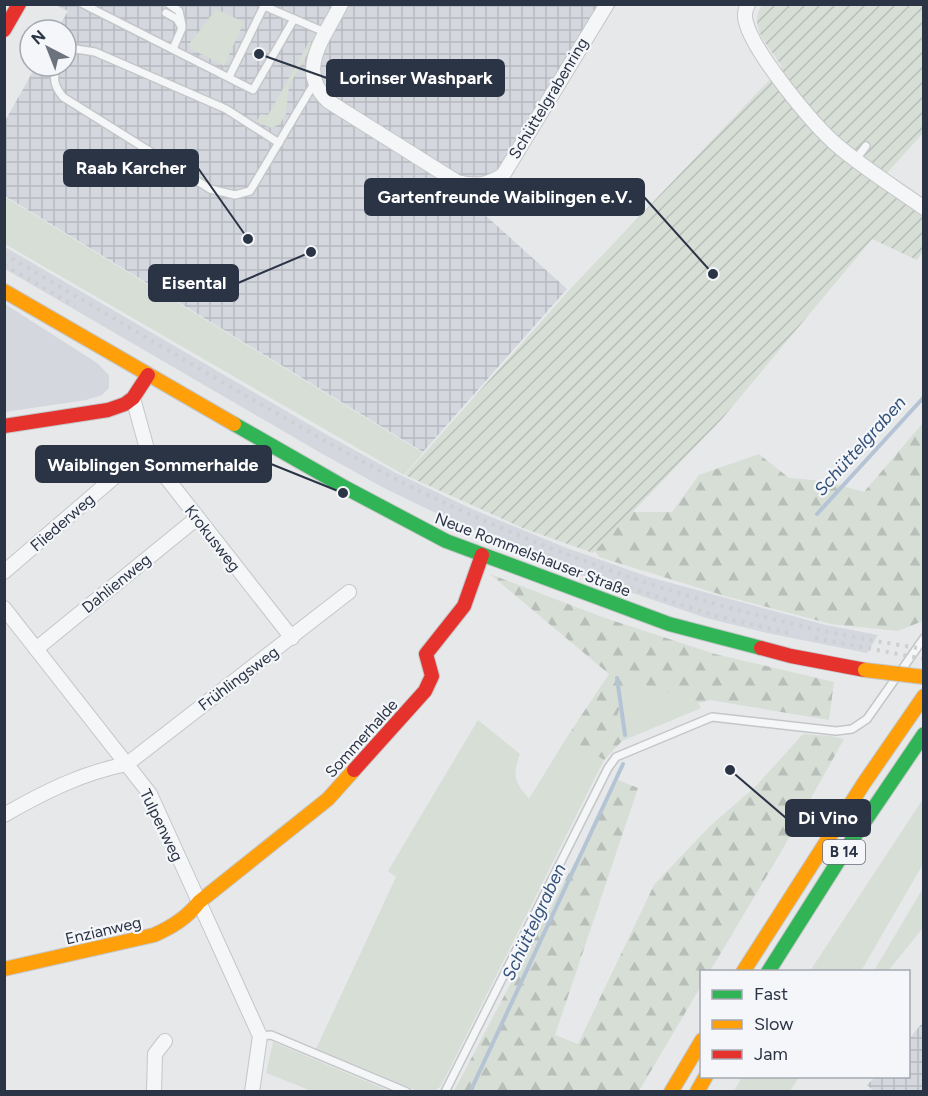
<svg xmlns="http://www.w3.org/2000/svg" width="928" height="1096" viewBox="0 0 928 1096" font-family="Figtree,sans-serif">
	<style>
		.built { fill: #d4d7dd }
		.industrial { fill: url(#industrial-grid) }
		.grass { fill: #d6ded6 }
		.forest { fill: url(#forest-firs) }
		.garden { fill: url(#garden-furrows) }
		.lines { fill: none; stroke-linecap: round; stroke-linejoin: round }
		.stream { stroke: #b4c4d5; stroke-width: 4 }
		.lane-casing { stroke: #c4c6c8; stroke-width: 10 }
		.street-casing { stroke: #c4c6c8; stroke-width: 16 }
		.fast-casing { stroke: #c4c6c8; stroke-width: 16 }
		.slow-casing { stroke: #c4c6c8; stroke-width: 16 }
		.jam-casing { stroke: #c4c6c8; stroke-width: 16 }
		.lane { stroke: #f5f6f7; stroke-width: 7 }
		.street { stroke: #f5f6f7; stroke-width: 14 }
		.fast { stroke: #30b455; stroke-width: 14 }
		.slow { stroke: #ff9f0a; stroke-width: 14 }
		.jam { stroke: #e5322d; stroke-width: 14 }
		.rail { stroke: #cecfd2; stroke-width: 4; stroke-dasharray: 3 6; stroke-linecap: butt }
		.slow-bridge-casing { stroke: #c4c6c8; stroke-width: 16; stroke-linecap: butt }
		.slow-bridge { stroke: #ff9f0a; stroke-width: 14 }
		.labels { text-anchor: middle; stroke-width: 4.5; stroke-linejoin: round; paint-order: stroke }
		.shield { fill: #f4f6f9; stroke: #676e7b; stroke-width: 1.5 }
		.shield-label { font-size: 15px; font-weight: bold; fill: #2b3445 }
		.street-label { font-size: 16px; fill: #2b3445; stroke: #f4f6f9 }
		.water-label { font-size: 18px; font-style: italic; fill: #34527a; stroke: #f4f6f9 }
		.leader { fill: none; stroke: #2b3445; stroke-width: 2 }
		.callout-dot { fill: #2b3445; stroke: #f4f6f9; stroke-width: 2 }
		.callout { fill: #2b3445; stroke: #2b3445; stroke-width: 2 }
		.callout-label { font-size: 18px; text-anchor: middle; font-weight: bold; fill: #fff }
	</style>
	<defs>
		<pattern id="industrial-grid" width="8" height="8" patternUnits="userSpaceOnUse" patternTransform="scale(1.5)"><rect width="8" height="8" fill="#d4d7dd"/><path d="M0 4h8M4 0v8" fill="none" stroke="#b6b9bf"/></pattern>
		<pattern id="forest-firs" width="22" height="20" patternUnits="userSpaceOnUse" patternTransform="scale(1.5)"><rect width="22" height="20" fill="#d6ded6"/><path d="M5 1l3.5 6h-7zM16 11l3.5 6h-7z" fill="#b8bfb9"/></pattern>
		<pattern id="garden-furrows" width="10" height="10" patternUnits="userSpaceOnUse" patternTransform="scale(1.5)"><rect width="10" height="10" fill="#d6ded6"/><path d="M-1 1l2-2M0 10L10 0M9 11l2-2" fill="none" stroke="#b8bfb9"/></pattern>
	</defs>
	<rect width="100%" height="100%" fill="#e6e8ea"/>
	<g class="built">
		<path d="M5 247 329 436 396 473 472 509 564 547 649 577 826 625 878 635 867 653 767 633 706 618 583 576 446 518 384 488 319 452 5 269Z"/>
		<path d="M5 304 97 363 109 375V388L102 395 86 400 5 412Z"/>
	</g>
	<g class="industrial">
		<path d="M56 5H616L504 180 485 215 567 289 423 452 5 196V121L36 66H66V30H57L68 11Z"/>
		<path d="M923 1022V1091H874L867 1085 875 1077 908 1076 909 1039Z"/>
	</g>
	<g class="grass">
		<path d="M216 9 244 22 224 66 191 49 189 44Z"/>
		<path d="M310 40 312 46 289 86 286 114 280 124 272 128 256 122 261 114 268 115Z"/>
		<path d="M5 197 423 453 404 475 5 244Z"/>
		<path d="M629 680 698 703 701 708 622 741 616 719Z"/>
		<path d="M478 720 520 754C512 777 514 780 529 799L567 737 604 760 441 1086 434 1091H418L316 1049 396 877 388 871Z"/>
		<path d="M923 799V864L861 971H810Z"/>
		<path d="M923 888V928L888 971H874Z"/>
		<path d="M273 1042 389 1091H312L266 1073Z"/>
		<path d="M742 1077V1076L799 1077 790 1091H734Z"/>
	</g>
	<g class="forest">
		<path d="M923 423V621L898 631 831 624 725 596 599 557 584 534 615 512H672L699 475 759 454 789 478 824 481 864 492Z"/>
		<path d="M490 574 602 617 715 654 834 682 829 720 710 700 698 703 629 680 616 719 622 741 604 760 567 737 609 674Z"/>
		<path d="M803 734 830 736 844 739 781 852 710 971 702 972 701 986 639 1091H454L618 780 638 788 555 1035 578 1044 654 885 709 827 756 786Z"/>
	</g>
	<path class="garden" d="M762 5H923V133L878 183 923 217V251L917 260 872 239 721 420 593 553 523 528 405 475 572 287 782 67C770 47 747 28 762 5Z"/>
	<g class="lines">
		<g class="stream">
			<path d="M817 514 924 397"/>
			<path d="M617 678 625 735"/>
			<path d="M470 1092 623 764"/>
		</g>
		<defs>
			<g id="lane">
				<path d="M83 4 253 90 294 19"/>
				<path d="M170 5 179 11 182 25"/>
				<path d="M166 13 177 19 182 28 173 49"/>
				<path d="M66 55 76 49 95 52 226 109 279 143"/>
				<path d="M57 66C52 79 55 87 63 97L210 189 235 195 250 191 315 82"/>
				<path d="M229 77 264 6 327 33"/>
				<path d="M856 159 866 146"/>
				<path d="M260 1036 271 1035 407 1092"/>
				<path d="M445 1092 608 768 616 757 712 717 836 731 852 729 867 719 924 638"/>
			</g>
			<g id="street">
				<path d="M341 4C325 37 295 70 328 101L457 182C476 187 487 185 503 175L607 4"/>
				<path d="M748 4C745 10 744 16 746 22 753 52 814 126 838 146 865 169 896 188 924 208"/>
				<path d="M133 398 147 449 158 467 292 638"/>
				<path d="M4 572 147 449"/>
				<path d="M4 608 150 794 260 1036 252 1092"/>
				<path d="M36 649 197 518"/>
				<path d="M4 815C44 792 82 773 127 764L349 592"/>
				<path d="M154 1092 155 1054 165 1041"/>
			</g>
			<g id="fast">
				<path d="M234 424 346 488 446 541 669 624 761 648"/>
				<path d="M768 972 846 849 924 734"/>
			</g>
			<g id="slow">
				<path d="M4 291 234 424"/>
				<path d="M4 969 154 935C172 927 187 918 199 902L328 799 354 770"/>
				<path d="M743 972 864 783 924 696"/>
				<path d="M671 1092 702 1040"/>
				<path d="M697 1092 706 1076"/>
			</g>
			<g id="jam">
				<path d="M4 30 19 4"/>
				<path d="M4 426 108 410 125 404 133 398 148 375"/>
				<path d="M761 648 791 656 865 670"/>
				<path d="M354 770 425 691 432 676 426 654 464 606 482 555"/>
			</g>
		</defs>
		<use href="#lane" class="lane-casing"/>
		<use href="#street" class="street-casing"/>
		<use href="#fast" class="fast-casing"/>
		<use href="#slow" class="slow-casing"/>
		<use href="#jam" class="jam-casing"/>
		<use href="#lane" class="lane"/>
		<use href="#street" class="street"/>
		<use href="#fast" class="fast"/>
		<use href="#slow" class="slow"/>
		<use href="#jam" class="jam"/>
		<g class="rail">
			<path d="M4 254C93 306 182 359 271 410 324 440 377 471 432 497 590 571 751 623 924 649"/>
			<path d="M4 265 75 306"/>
			<path d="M621 585 716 616 788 633"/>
			<path d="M815 638 924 659"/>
		</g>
		<defs>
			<path id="slow-bridge" d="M865 670 924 677"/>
		</defs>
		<use href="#slow-bridge" class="slow-bridge-casing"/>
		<use href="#slow-bridge" class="slow-bridge"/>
	</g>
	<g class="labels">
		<rect class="shield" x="823" y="840" width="42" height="24" rx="4.5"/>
		<g class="shield-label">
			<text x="844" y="857">B 14</text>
		</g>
		<g class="street-label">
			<text transform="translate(548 98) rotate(-59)" y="6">Schüttelgrabenring</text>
			<text transform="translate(62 522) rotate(-41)" y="6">Fliederweg</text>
			<text transform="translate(213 538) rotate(52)" y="6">Krokusweg</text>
			<text transform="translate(533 554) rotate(21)" y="6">Neue Rommelshauser Straße</text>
			<text transform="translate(116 583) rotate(-39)" y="6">Dahlienweg</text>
			<text transform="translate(238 678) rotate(-37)" y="6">Frühlingsweg</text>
			<text transform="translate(361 738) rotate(-48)" y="6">Sommerhalde</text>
			<text transform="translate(162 825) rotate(64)" y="6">Tulpenweg</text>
			<text transform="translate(103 930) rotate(-13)" y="6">Enzianweg</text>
		</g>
		<g class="water-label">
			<text transform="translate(860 446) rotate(-48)" y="6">Schüttelgraben</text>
			<text transform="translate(534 922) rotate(-65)" y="6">Schüttelgraben</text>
		</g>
	</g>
	<path class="leader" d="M259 54L327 78M248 239L198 168M713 274L644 197M311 252L238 283M343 493L271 464M730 770L786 818"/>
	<g class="callout-dot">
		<circle cx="259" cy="54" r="6"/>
		<circle cx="248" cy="239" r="6"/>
		<circle cx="713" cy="274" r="6"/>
		<circle cx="311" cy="252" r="6"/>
		<circle cx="343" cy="493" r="6"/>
		<circle cx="730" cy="770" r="6"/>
	</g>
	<g class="callout">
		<rect x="327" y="60" width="177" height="36" rx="6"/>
		<rect x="64" y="150" width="134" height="36" rx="6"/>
		<rect x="365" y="179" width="279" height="36" rx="6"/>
		<rect x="149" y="265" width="89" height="36" rx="6"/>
		<rect x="36" y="446" width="235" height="36" rx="6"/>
		<rect x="786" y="800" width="84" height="36" rx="6"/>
	</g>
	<g class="callout-label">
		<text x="416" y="84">Lorinser Washpark</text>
		<text x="131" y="174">Raab Karcher</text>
		<text x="505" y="203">Gartenfreunde Waiblingen e.V.</text>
		<text x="194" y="289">Eisental</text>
		<text x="153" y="471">Waiblingen Sommerhalde</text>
		<text x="828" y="824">Di Vino</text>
	</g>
	<rect width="928" height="1096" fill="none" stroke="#2b3445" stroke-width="12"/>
	<rect x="700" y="970" width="210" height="108" fill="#f4f6f9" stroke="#a4a8b1" stroke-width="1.5"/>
	<rect x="712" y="990" width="30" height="9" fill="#30b455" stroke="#a4a8b1" stroke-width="1.5"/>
	<text x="754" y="1000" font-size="18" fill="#2b3445">Fast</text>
	<rect x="712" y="1020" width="30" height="9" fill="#ff9f0a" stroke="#a4a8b1" stroke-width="1.5"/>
	<text x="754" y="1030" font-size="18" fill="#2b3445">Slow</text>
	<rect x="712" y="1050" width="30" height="9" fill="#e5322d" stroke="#a4a8b1" stroke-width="1.5"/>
	<text x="754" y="1060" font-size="18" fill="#2b3445">Jam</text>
	<g transform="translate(48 48) rotate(318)"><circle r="28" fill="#f4f6f9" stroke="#a4a8b1" stroke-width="1.5"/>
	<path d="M0-4.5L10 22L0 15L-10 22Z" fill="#6c737f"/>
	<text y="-9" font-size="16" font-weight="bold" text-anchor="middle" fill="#2b3445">N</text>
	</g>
</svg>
